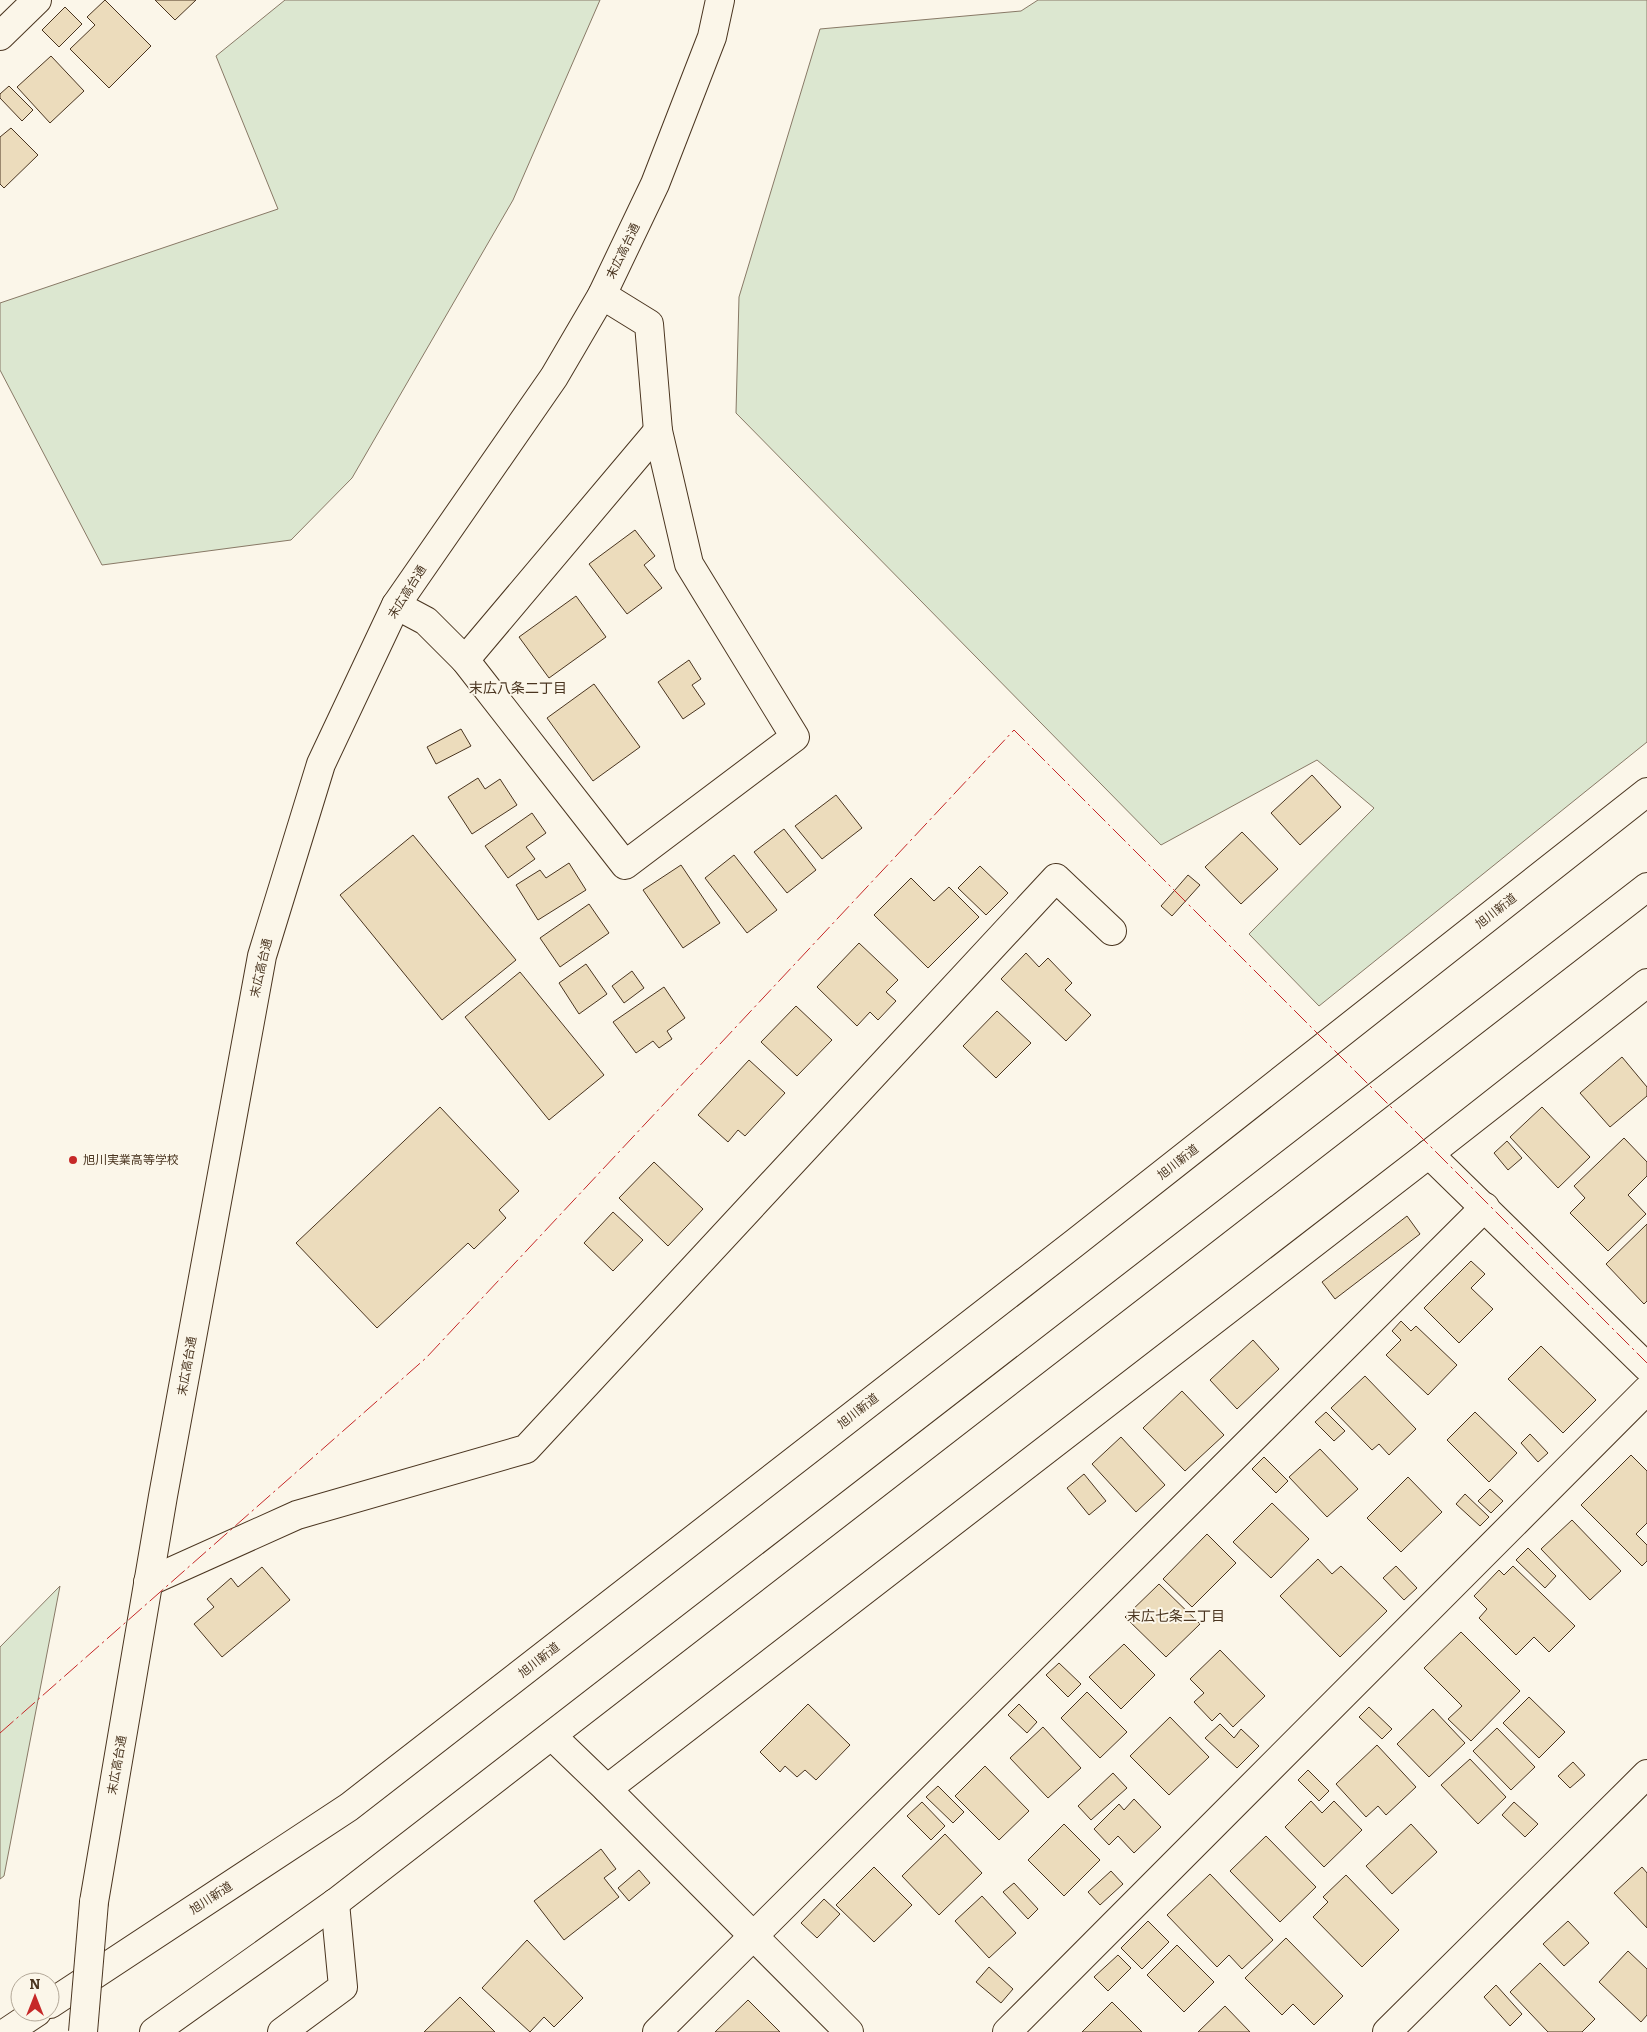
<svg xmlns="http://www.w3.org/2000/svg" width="1647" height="2032" viewBox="0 0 1647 2032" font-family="Bitter,'Noto Sans JP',serif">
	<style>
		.green { fill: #dce7d0; stroke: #887966 }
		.building { fill: #ecdcbc; stroke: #4a3520 }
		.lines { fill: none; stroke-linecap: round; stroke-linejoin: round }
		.minor-casing { stroke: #4a3520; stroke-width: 30 }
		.tertiary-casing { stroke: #4a3520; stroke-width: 30 }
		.trunk-casing { stroke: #4a3520; stroke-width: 30 }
		.minor { stroke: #fbf6e9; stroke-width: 28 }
		.tertiary { stroke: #fbf6e9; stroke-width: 28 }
		.trunk { stroke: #fbf6e9; stroke-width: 28 }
		.tertiary-bridge-casing { stroke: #4a3520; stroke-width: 30; stroke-linecap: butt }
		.tertiary-bridge { stroke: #fbf6e9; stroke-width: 28 }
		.power { stroke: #c62828; stroke-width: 1; stroke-dasharray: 18 4 2.5 4; stroke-linecap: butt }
		.poi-dot { fill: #c62828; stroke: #fbf6e9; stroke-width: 2 }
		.labels { text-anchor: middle; stroke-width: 4; stroke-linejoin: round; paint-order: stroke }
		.street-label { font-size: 12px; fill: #4a3520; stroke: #fbf6e9 }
		.poi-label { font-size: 12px; fill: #4a3520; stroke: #fbf6e9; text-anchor: start }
		.neighbourhood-label { font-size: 14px; fill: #4a3520; stroke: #fbf6e9 }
	</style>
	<rect width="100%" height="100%" fill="#fbf6e9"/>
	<g class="green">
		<path d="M285 0H600L513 200 352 478 291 540 102 565 0 370V303L278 209 216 56Z"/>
		<path d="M1038 0H1647V742L1319 1006 1249 934 1374 808 1317 760 1161 845 736 413 739 297 820 29 1021 11Z"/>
		<path d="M60 1586 4 1876 0 1879V1647Z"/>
	</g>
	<g class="building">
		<path d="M105 0 151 46 109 88 70 49 95 25 87 17Z"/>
		<path d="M155 0H196L175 20Z"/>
		<path d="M65 7 82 24 59 47 42 30Z"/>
		<path d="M51 56 84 91 50 123 17 87Z"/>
		<path d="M9 86 33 110 22 121 0 98V94Z"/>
		<path d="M11 128 38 155 4 188 0 184V137Z"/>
		<path d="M635 530 655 556 644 565 662 588 627 614 589 564Z"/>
		<path d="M576 596 606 637 549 678 519 637Z"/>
		<path d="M689 660 701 679 692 685 705 704 683 719 658 682Z"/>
		<path d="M594 684 640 747 593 781 547 718Z"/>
		<path d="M461 729 471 746 436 764 427 747Z"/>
		<path d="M1312 775 1341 807 1300 845 1271 813Z"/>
		<path d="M478 778 485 789 500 779 517 805 472 834 448 797Z"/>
		<path d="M836 795 862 828 822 859 795 826Z"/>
		<path d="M532 813 546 833 526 847 535 859 508 878 485 846Z"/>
		<path d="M784 829 816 870 787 893 754 852Z"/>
		<path d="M1242 832 1278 869 1241 904 1205 867Z"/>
		<path d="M413 835 516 960 442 1020 340 895Z"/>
		<path d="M734 855 777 910 747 933 705 878Z"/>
		<path d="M569 863 586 890 538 920 516 885 540 870 546 878Z"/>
		<path d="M681 865 720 923 683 948 643 890Z"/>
		<path d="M980 866 1008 893 986 915 958 888Z"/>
		<path d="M1188 875 1200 885 1172 916 1161 906Z"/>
		<path d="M911 878 934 901 949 887 979 917 928 968 874 915Z"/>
		<path d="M589 904 609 933 560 967 540 938Z"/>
		<path d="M859 943 898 980 886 992 896 1001 878 1020 870 1012 857 1026 817 987Z"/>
		<path d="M1026 953 1039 967 1048 958 1072 983 1065 990 1091 1015 1066 1041 1001 979Z"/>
		<path d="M586 964 607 994 579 1014 559 983Z"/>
		<path d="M632 971 644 988 624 1003 612 986Z"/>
		<path d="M520 972 604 1075 549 1120 465 1017Z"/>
		<path d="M664 987 685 1018 667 1031 672 1039 659 1048 653 1041 636 1053 613 1022Z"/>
		<path d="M796 1006 832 1040 797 1076 761 1042Z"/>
		<path d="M997 1011 1031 1043 996 1078 963 1046Z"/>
		<path d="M1622 1057 1647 1087V1096L1610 1127 1580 1093Z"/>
		<path d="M749 1060 785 1093 745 1136 738 1130 728 1142 698 1115Z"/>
		<path d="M440 1107 519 1191 499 1210 506 1218 474 1249 468 1243 377 1328 296 1243Z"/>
		<path d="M1542 1107 1590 1157 1558 1188 1510 1137Z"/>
		<path d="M1624 1138 1647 1162V1176L1628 1195 1646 1214 1608 1251 1570 1213 1585 1198 1574 1186Z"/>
		<path d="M1507 1141 1522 1158 1508 1170 1494 1153Z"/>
		<path d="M654 1162 703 1209 668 1246 619 1198Z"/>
		<path d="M613 1212 643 1240 613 1271 584 1243Z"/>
		<path d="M1407 1216 1420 1234 1335 1299 1322 1282Z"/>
		<path d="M1647 1224V1301L1644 1304 1606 1264Z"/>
		<path d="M1471 1261 1485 1274 1471 1288 1493 1309 1459 1343 1424 1308Z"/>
		<path d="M1401 1321 1411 1331 1416 1326 1457 1365 1428 1395 1386 1355 1401 1340 1392 1331Z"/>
		<path d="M1253 1340 1279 1369 1237 1409 1210 1380Z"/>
		<path d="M1541 1346 1596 1400 1563 1433 1508 1379Z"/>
		<path d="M1365 1376 1416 1429 1389 1455 1379 1444 1372 1450 1331 1408Z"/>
		<path d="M1182 1391 1224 1435 1185 1471 1143 1428Z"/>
		<path d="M1326 1412 1345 1431 1334 1441 1315 1422Z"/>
		<path d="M1475 1412 1517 1453 1489 1482 1447 1440Z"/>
		<path d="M1530 1434 1548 1453 1538 1462 1521 1443Z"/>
		<path d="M1121 1437 1165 1485 1136 1512 1092 1464Z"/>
		<path d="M1320 1449 1358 1489 1327 1517 1289 1477Z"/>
		<path d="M1631 1455 1647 1471V1523L1636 1534 1647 1545V1561L1642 1566 1581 1505Z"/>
		<path d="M1264 1457 1288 1481 1276 1493 1252 1469Z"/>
		<path d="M1084 1474 1106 1501 1089 1515 1067 1488Z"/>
		<path d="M1408 1477 1442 1512 1401 1552 1367 1518Z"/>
		<path d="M1490 1489 1503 1501 1491 1513 1478 1501Z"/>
		<path d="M1465 1494 1489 1517 1480 1526 1456 1504Z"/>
		<path d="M1272 1503 1309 1539 1271 1578 1233 1542Z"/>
		<path d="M1572 1520 1621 1571 1590 1600 1541 1549Z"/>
		<path d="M1207 1534 1236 1563 1192 1607 1163 1579Z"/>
		<path d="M1528 1548 1556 1576 1545 1588 1516 1560Z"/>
		<path d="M1318 1559 1332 1574 1341 1566 1387 1611 1340 1657 1280 1596Z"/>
		<path d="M1396 1566 1417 1588 1404 1600 1383 1578Z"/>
		<path d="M1513 1566 1575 1626 1549 1652 1534 1637 1516 1655 1479 1618 1487 1609 1474 1596 1499 1570 1504 1575Z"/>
		<path d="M262 1567 290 1600 222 1657 194 1624 214 1607 207 1599 231 1578 238 1587Z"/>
		<path d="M1159 1584 1200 1624 1166 1657 1125 1617Z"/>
		<path d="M1461 1632 1520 1691 1471 1741 1448 1719 1462 1706 1424 1668Z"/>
		<path d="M1124 1644 1155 1675 1121 1709 1089 1677Z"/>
		<path d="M1220 1650 1265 1696 1233 1727 1220 1713 1212 1721 1194 1702 1204 1693 1190 1679Z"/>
		<path d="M1059 1663 1081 1684 1068 1697 1046 1675Z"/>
		<path d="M1087 1692 1127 1732 1100 1758 1061 1718Z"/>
		<path d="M1529 1697 1565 1732 1539 1758 1503 1723Z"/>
		<path d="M808 1704 850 1745 816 1780 805 1770 797 1777 785 1766 780 1772 760 1752Z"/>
		<path d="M1019 1704 1037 1722 1027 1733 1008 1715Z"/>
		<path d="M1369 1707 1392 1729 1382 1739 1359 1717Z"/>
		<path d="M1433 1709 1465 1743 1429 1777 1397 1744Z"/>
		<path d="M1170 1717 1209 1757 1169 1795 1130 1756Z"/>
		<path d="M1220 1724 1234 1738 1241 1729 1259 1746 1237 1768 1205 1738Z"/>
		<path d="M1043 1727 1081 1768 1048 1798 1010 1758Z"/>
		<path d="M1497 1728 1535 1767 1511 1790 1473 1751Z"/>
		<path d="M1377 1745 1416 1787 1386 1815 1378 1806 1366 1817 1336 1784Z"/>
		<path d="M1470 1759 1506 1797 1478 1824 1441 1785Z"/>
		<path d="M1573 1762 1585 1775 1570 1788 1558 1776Z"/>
		<path d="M985 1766 1029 1811 999 1840 955 1796Z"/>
		<path d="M1308 1770 1329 1791 1319 1801 1298 1780Z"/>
		<path d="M1113 1773 1127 1788 1091 1820 1078 1806Z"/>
		<path d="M938 1786 964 1812 953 1823 926 1797Z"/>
		<path d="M1134 1799 1161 1827 1134 1853 1118 1836 1109 1845 1094 1829 1119 1804 1124 1810Z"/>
		<path d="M1311 1801 1322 1813 1334 1801 1362 1830 1324 1867 1285 1827Z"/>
		<path d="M922 1802 945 1826 931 1840 907 1816Z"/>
		<path d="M1514 1802 1538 1824 1525 1837 1502 1815Z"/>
		<path d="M1064 1824 1100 1860 1064 1896 1028 1860Z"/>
		<path d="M1411 1824 1437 1852 1392 1894 1366 1866Z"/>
		<path d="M945 1834 982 1873 939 1915 902 1876Z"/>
		<path d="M1266 1836 1316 1887 1280 1922 1230 1871Z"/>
		<path d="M601 1849 616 1869 604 1878 619 1897 564 1940 534 1901Z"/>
		<path d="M874 1867 912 1905 874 1942 836 1905Z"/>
		<path d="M1642 1867 1647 1873V1928L1614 1893Z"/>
		<path d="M639 1870 650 1883 629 1901 618 1888Z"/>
		<path d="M1111 1871 1123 1884 1100 1905 1088 1892Z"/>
		<path d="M1210 1874 1273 1940 1242 1969 1229 1955 1217 1967 1167 1915Z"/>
		<path d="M1346 1875 1399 1930 1362 1967 1313 1917 1328 1902 1323 1897Z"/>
		<path d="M1014 1883 1038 1909 1028 1919 1003 1892Z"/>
		<path d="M982 1896 1016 1933 989 1958 955 1921Z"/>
		<path d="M824 1899 840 1914 817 1938 801 1923Z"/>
		<path d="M1148 1921 1169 1942 1142 1969 1121 1948Z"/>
		<path d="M1568 1921 1589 1943 1564 1966 1543 1944Z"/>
		<path d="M1286 1938 1343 1996 1314 2025 1293 2004 1282 2015 1245 1978Z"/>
		<path d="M527 1940 583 1998 554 2027 544 2017 530 2032 482 1988Z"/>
		<path d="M1177 1945 1214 1982 1184 2012 1147 1975Z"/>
		<path d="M1628 1951 1647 1969V2015L1641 2022 1599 1982Z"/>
		<path d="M1118 1955 1131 1968 1108 1991 1094 1977Z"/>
		<path d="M1540 1963 1595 2019 1582 2032H1548L1510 1992Z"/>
		<path d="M989 1967 1013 1989 1001 2003 976 1982Z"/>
		<path d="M1496 1985 1522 2014 1510 2026 1484 1997Z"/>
		<path d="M460 1997 495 2032H424Z"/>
		<path d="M748 2000 780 2032H715Z"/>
		<path d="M1112 2002 1142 2032H1082Z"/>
		<path d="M1225 2006 1250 2032H1198Z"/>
	</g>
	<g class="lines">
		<defs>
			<g id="minor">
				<path d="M0 36 37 0"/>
				<path d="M396 605 426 621 465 660 625 865 795 737 689 564 658 431 649 324 602 295"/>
				<path d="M465 660 658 431"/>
				<path d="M1429 1154 1647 1367"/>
				<path d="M148 1582 297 1515 526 1449 1056 878 1112 931"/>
				<path d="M552 1736 607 1789 849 2032"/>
				<path d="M607 1789 1429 1154 1647 983"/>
				<path d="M282 2032 343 1987 335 1903"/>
				<path d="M657 2032 1485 1207"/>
				<path d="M1007 2032 1647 1390"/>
				<path d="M1387 2032 1647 1774"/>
			</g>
			<path id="tertiary" d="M94 1902 163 1496 262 956 321 764 396 605 554 377 602 295 655 184 712 37 720 0"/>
			<g id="trunk">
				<path d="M50 2004 349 1807 1076 1242 1647 792"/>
				<path d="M7 2032 37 2012"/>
				<path d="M154 2032 335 1903 1647 887"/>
			</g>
		</defs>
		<use href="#minor" class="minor-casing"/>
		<use href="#tertiary" class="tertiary-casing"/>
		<use href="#trunk" class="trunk-casing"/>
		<use href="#minor" class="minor"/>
		<use href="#tertiary" class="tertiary"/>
		<use href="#trunk" class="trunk"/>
		<defs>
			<path id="tertiary-bridge" d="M83 2032 94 1902"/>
		</defs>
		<use href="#tertiary-bridge" class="tertiary-bridge-casing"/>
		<use href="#tertiary-bridge" class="tertiary-bridge"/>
		<path class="power" d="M0 1733 426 1358 1014 730 1647 1363"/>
	</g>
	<circle class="poi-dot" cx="73" cy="1160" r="5"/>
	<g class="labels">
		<g class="street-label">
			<text transform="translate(623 251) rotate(-64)" y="4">末広高台通</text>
			<text transform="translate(407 592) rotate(-58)" y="4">末広高台通</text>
			<text transform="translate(1496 911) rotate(-38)" y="4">旭川新道</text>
			<text transform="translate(261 968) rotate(-77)" y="4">末広高台通</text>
			<text transform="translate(1178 1162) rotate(-38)" y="4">旭川新道</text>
			<text transform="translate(187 1366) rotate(-80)" y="4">末広高台通</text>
			<text transform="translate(858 1411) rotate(-38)" y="4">旭川新道</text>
			<text transform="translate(539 1660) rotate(-38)" y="4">旭川新道</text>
			<text transform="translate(117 1765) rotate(-80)" y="4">末広高台通</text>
			<text transform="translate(211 1898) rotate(-33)" y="4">旭川新道</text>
		</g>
		<g class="poi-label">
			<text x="83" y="1164">旭川実業高等学校</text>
		</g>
		<g class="neighbourhood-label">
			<text x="518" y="693">末広八条二丁目</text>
			<text x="1176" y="1621">末広七条二丁目</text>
		</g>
	</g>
	<g transform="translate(35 1997)"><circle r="24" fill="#fbf6e9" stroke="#b4a999"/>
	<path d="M0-4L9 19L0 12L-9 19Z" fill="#c62828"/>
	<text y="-8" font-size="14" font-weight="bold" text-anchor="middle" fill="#4a3520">N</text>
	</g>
</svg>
